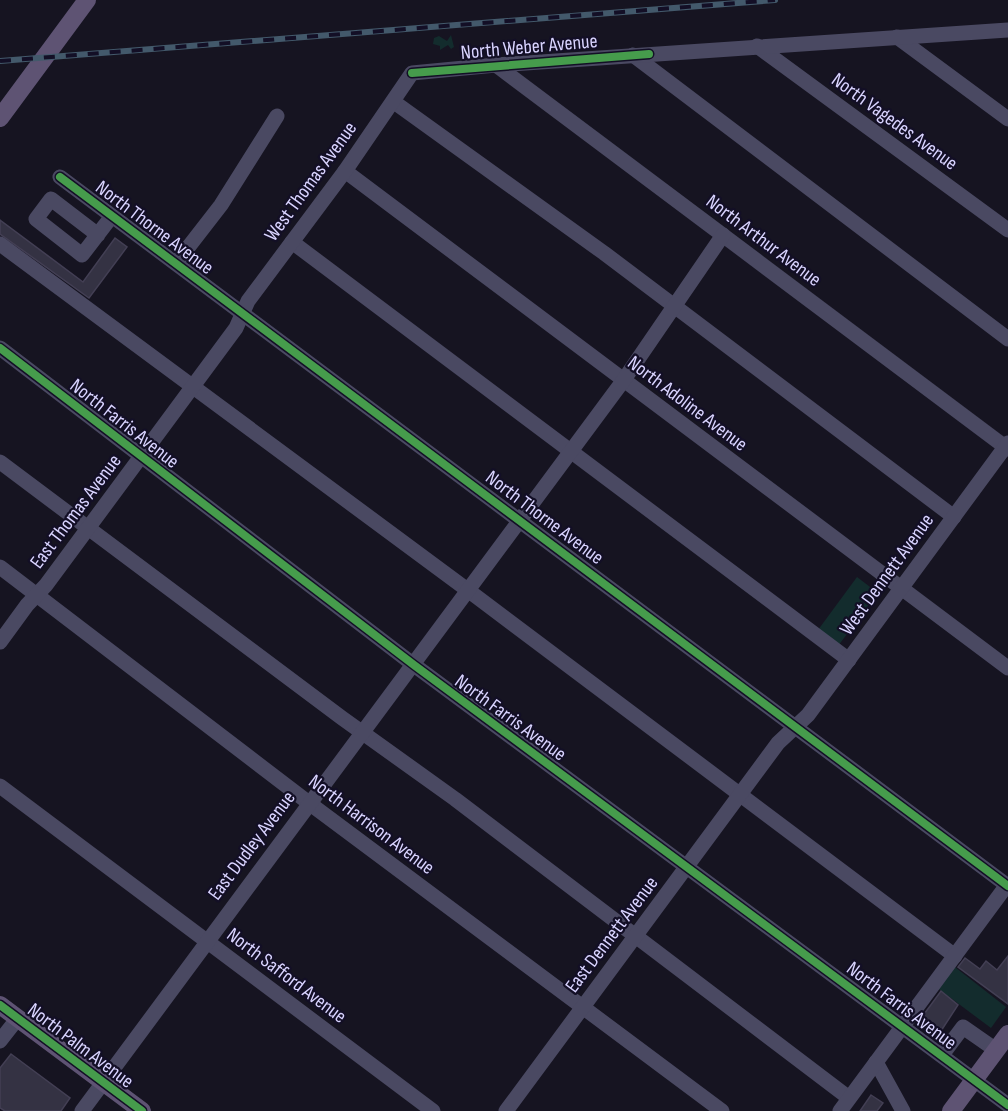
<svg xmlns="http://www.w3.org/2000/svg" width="1008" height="1111" viewBox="0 0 1008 1111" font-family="'Sofia Sans Condensed',sans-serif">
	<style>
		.green { fill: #132c2d }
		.building { fill: #343243; stroke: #433f54; stroke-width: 1.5 }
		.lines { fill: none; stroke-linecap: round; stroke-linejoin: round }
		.minor { stroke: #4a4962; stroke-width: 15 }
		.major { stroke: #5e5373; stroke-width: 18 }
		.rail-casing { stroke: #43596b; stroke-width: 6 }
		.rail { stroke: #130f26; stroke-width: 4; stroke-dasharray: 11; stroke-linecap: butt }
		.cycleway-casing { stroke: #130f26; stroke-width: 11 }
		.cycleway { stroke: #469c4c; stroke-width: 8 }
		.labels { text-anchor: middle; stroke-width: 4.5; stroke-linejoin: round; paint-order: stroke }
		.street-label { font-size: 20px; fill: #d9d4ff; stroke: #130f26 }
	</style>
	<rect width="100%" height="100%" fill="#161421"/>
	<g class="green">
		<path d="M451 35 454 47 451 49 448 45 440 50V46L433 44 434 38 439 36 447 41Z"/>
		<path d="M857 577 878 593 838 646 818 630Z"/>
		<path d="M951 964 1006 1007 991 1028 936 987Z"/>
	</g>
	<g class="building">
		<path d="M0 220 83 282 115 238 127 247 89 298 0 234Z"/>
		<path d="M1008 956V1004L958 967 965 958 980 969 986 961 997 970Z"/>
		<path d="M941 991 958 1005 939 1034 922 1017Z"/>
		<path d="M11 1054 70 1098 61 1111H5L0 1108V1068Z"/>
		<path d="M871 1095 883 1103 877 1111H860Z"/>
	</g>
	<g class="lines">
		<g class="minor">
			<path d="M897 37 1008 119"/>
			<path d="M757 46 1008 230"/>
			<path d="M633 55 1008 339"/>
			<path d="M496 65 1008 449"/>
			<path d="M394 102 604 253 954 517"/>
			<path d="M345 171 1008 668"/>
			<path d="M60 177 1008 886"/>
			<path d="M98 235 51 199 36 219 82 255C92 242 102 229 112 216"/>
			<path d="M292 242 849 660"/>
			<path d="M0 244 477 597 955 956"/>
			<path d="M176 263 221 205 277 116"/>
			<path d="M0 348 414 665 1008 1105"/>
			<path d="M0 462 342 718 455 799 849 1098"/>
			<path d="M0 567 309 803 722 1111"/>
			<path d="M0 642 27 605 46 585 236 328 248 301 345 171 412 73 496 65 1008 30"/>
			<path d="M0 786 433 1111"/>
			<path d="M0 1041 18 1018"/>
			<path d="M942 1055 963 1027 996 1050"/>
			<path d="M876 1062 903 1111"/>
			<path d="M82 1111 623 381 723 235"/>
			<path d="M506 1111 778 743 808 715 1008 443"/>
			<path d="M840 1111 1007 885"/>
		</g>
		<g class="major">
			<path d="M0 118 87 0"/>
			<path d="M0 1005 142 1111"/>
			<path d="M951 1111 1008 1034"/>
		</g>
		<defs>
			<path id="rail" d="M0 61 775 0"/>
		</defs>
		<use href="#rail" class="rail-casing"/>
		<use href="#rail" class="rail"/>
		<defs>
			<g id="cycleway">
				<path d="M412 73 649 54"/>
				<path d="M60 177 1008 886"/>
				<path d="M0 348 414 665 1008 1105"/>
				<path d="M0 1005 142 1111"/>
			</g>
		</defs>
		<use href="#cycleway" class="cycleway-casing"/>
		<use href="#cycleway" class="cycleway"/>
	</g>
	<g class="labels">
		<g class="street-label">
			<text transform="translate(529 46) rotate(-5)" y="7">North Weber Avenue</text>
			<text transform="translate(895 121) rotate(36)" y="7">North Vagedes Avenue</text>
			<text transform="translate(310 181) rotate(-54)" y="7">West Thomas Avenue</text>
			<text transform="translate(155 227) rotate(37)" y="7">North Thorne Avenue</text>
			<text transform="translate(764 240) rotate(37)" y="7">North Arthur Avenue</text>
			<text transform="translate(688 403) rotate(37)" y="7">North Adoline Avenue</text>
			<text transform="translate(125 423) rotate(38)" y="7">North Farris Avenue</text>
			<text transform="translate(75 511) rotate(-53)" y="7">East Thomas Avenue</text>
			<text transform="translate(545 517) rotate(37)" y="7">North Thorne Avenue</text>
			<text transform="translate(886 574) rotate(-54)" y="7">West Dennett Avenue</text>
			<text transform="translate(511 717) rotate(36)" y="7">North Farris Avenue</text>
			<text transform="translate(372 824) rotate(37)" y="7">North Harrison Avenue</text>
			<text transform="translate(251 845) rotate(-53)" y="7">East Dudley Avenue</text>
			<text transform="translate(611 934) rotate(-53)" y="7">East Dennett Avenue</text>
			<text transform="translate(287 975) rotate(37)" y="7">North Safford Avenue</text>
			<text transform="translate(902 1005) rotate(37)" y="7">North Farris Avenue</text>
			<text transform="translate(81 1045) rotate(37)" y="7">North Palm Avenue</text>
		</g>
	</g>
</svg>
